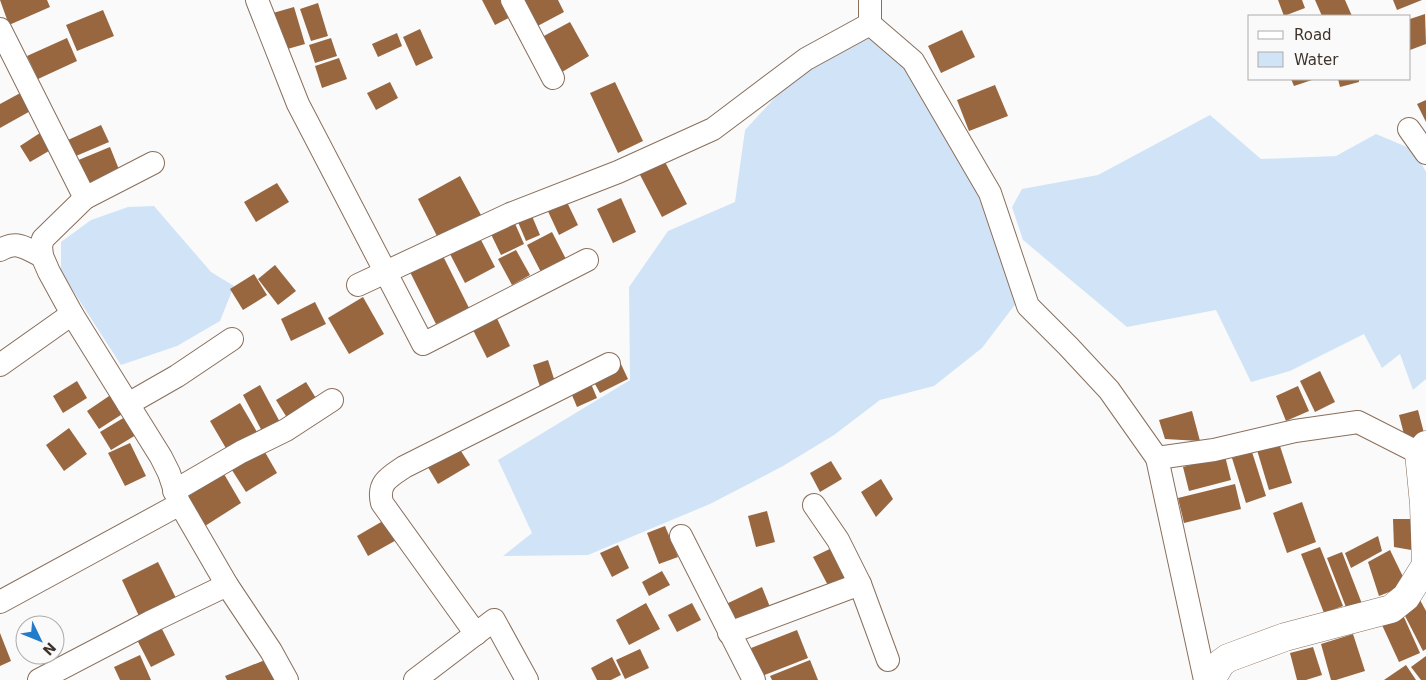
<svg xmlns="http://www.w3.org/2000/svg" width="1426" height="680" viewBox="0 0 1426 680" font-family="'DejaVu Sans',sans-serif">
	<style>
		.water { fill: #d1e4f7 }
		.building { fill: #98663f }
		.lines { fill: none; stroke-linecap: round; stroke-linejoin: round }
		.street-casing { stroke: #896f5c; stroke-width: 24 }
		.secondary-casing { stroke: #896f5c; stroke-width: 29 }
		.street { stroke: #fff; stroke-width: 22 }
		.secondary { stroke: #fff; stroke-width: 28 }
	</style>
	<rect width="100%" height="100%" fill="#fafafa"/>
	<g class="water">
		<path d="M879 33 952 135 1009 252 1017 302 982 348 934 386 880 400 834 435 783 466 710 504 588 555 503 556 532 533 498 460 630 380 629 287 668 231 735 202 745 130 783 89 840 42Z"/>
		<path d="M1210 115 1261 159 1336 156 1376 134 1414 150 1426 172V379L1413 390 1400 354 1382 368 1364 334 1290 371 1251 382 1216 310 1127 327 1023 240 1012 207 1022 189 1098 175Z"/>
		<path d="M154 206 211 272 234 286 220 321 177 346 121 365 61 272V242L91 220 128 207Z"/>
	</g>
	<g class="building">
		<path d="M0 0H47L50 7 9 25Z"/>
		<path d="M482 0H509L516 14 495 25Z"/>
		<path d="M519 0H558L564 12 532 29Z"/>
		<path d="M1278 0H1302L1305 8 1284 16Z"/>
		<path d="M1315 0H1345L1352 16H1322Z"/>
		<path d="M1393 0H1422L1397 10Z"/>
		<path d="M318 3 328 36 311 41 300 9Z"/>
		<path d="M294 7 305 44 284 50 273 13Z"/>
		<path d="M103 10 114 36 77 51 66 25Z"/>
		<path d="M1425 14 1426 44 1410 50V19Z"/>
		<path d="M570 22 589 56 562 72 542 37Z"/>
		<path d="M420 29 433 58 416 66 403 37Z"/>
		<path d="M962 30 975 57 941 73 928 46Z"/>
		<path d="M397 33 402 46 378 57 372 44Z"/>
		<path d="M67 38 77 61 38 79 27 56Z"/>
		<path d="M331 38 337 56 315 63 309 45Z"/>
		<path d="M339 58 347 79 322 88 315 66Z"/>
		<path d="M1291 79H1315L1294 86Z"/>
		<path d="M1338 79H1359V82L1340 87Z"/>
		<path d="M390 82 398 98 376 110 367 93Z"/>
		<path d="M615 82 643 141 618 153 590 93Z"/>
		<path d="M995 85 1008 116 969 131 957 100Z"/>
		<path d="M24 91 34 109 0 128V104Z"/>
		<path d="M1426 100V122L1417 104Z"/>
		<path d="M101 125 109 142 76 156 68 140Z"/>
		<path d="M43 131 54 148 30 162 20 146Z"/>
		<path d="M110 147 120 172 85 186 76 161Z"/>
		<path d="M664 160 687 204 662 217 639 173Z"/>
		<path d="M460 176 481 215 438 238 418 199Z"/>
		<path d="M277 183 289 202 256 222 244 202Z"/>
		<path d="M565 198 578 225 559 235 546 207Z"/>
		<path d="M621 198 636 232 613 243 597 209Z"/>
		<path d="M529 209 540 235 526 241 515 215Z"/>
		<path d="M513 219 524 244 501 255 489 230Z"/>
		<path d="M552 232 568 263 543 276 527 245Z"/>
		<path d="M480 238 495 267 465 283 450 254Z"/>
		<path d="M440 250 469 308 436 324 407 266Z"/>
		<path d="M516 250 530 275 512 285 498 259Z"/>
		<path d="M275 265 296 291 278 305 258 279Z"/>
		<path d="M254 274 267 295 243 310 230 289Z"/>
		<path d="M363 297 384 334 349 354 328 318Z"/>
		<path d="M315 302 326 324 291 341 281 319Z"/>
		<path d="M493 310 510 346 487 358 469 322Z"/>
		<path d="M548 360 555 382 540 387 533 365Z"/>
		<path d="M620 362 628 379 600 393 591 377Z"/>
		<path d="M1320 371 1335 402 1315 412 1300 381Z"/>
		<path d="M589 379 597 398 577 407 569 388Z"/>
		<path d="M77 381 87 398 63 413 53 396Z"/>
		<path d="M306 382 319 403 289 421 276 400Z"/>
		<path d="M260 385 282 426 264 435 243 395Z"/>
		<path d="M1298 386 1309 411 1286 421 1276 396Z"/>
		<path d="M115 392 127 411 99 429 87 411Z"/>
		<path d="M240 403 257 432 227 450 210 421Z"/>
		<path d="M1418 410 1425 437 1406 442 1399 415Z"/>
		<path d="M1192 411 1200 441 1165 439 1159 420Z"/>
		<path d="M130 414 141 432 111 450 100 432Z"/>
		<path d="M69 428 87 454 64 471 46 445Z"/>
		<path d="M130 443 146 476 125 486 108 453Z"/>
		<path d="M1279 443 1292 483 1269 490 1257 450Z"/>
		<path d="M457 445 470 465 438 484 426 464Z"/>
		<path d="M262 447 277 473 246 492 230 467Z"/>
		<path d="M1252 452 1266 496 1246 503 1232 458Z"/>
		<path d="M1225 456 1231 480 1189 491 1183 467Z"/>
		<path d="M831 461 842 479 820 492 810 473Z"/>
		<path d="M224 474 241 503 205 526 187 497Z"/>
		<path d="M881 479 893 499 876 517 861 492Z"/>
		<path d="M1235 484 1241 509 1184 523 1178 498Z"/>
		<path d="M1302 502 1316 542 1287 553 1273 513Z"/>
		<path d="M767 511 775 542 756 547 748 516Z"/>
		<path d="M388 518 400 538 368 556 357 536Z"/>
		<path d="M1393 519H1415L1417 551 1394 547Z"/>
		<path d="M665 526 678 557 659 564 647 533Z"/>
		<path d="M1378 536 1382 551 1351 568 1345 553Z"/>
		<path d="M618 545 629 568 612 577 600 553Z"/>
		<path d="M836 546 853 579 831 591 813 557Z"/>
		<path d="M1320 547 1343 606 1324 613 1301 554Z"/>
		<path d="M1390 550 1407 585 1379 596 1368 562Z"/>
		<path d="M1342 552 1364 609 1349 615 1327 558Z"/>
		<path d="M158 562 176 598 139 616 122 580Z"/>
		<path d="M662 571 670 585 649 596 642 582Z"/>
		<path d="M762 587 770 607 732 624 724 605Z"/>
		<path d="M1420 600 1426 611V649L1423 651 1402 610Z"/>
		<path d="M646 603 660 629 629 645 616 620Z"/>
		<path d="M692 603 701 620 677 632 668 615Z"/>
		<path d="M1403 615 1420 653 1399 662 1382 625Z"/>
		<path d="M159 623 175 655 151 667 135 636Z"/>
		<path d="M797 630 808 658 762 676 751 648Z"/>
		<path d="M0 633 11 661 0 666Z"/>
		<path d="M1353 634 1365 671 1336 680H1331L1321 644Z"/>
		<path d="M1313 647 1322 675 1306 680H1297L1290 653Z"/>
		<path d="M640 649 649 668 625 679 616 660Z"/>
		<path d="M140 655 151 680H120L114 667Z"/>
		<path d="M1426 656V680H1421L1411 667Z"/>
		<path d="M612 657 621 675 611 680H597L591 668Z"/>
		<path d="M270 658 281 680H227L225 676Z"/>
		<path d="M810 660 818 680H772L770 676Z"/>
		<path d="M1406 665 1416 680H1384Z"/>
	</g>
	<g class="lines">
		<defs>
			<g id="street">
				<path d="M257 0 298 104 423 344 587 260"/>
				<path d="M512 0 553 78"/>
				<path d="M870 0V24"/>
				<path d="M0 29 85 198"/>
				<path d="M1409 129 1426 153"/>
				<path d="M153 163 85 198 43 239 41 246 42 256 49 272 72 314 128 404 177 376 232 339"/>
				<path d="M0 250C19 240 24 248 42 256"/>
				<path d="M358 285 510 214 618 172 713 129 806 59 870 24 913 61 990 193 1028 306 1068 346 1109 390 1157 458 1214 450 1295 431 1358 422 1419 453"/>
				<path d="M0 365 72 314"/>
				<path d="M128 404 161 457 169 473 179 503"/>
				<path d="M1157 458 1205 680"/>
				<path d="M174 491 241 452 286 430 332 400"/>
				<path d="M814 505 838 540 860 584 888 660"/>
				<path d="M681 536 754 680"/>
				<path d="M0 602 180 504 227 585 271 651 287 680"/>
				<path d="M729 633 860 584"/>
				<path d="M476 634 382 503C377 483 389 477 404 467L609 364"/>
				<path d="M39 680 150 622 227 585"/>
				<path d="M415 680 494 620 527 680"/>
			</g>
			<path id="secondary" d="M1211 680 1221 663 1228 658 1285 637 1391 609 1406 597 1426 565 1424 504 1419 453 1426 445"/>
		</defs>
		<use href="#street" class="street-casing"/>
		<use href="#secondary" class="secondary-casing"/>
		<use href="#street" class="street"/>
		<use href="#secondary" class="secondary"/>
	</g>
	<rect x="1248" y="15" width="162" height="65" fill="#fafafa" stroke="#afaba8"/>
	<rect x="1258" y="31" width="25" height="8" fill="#ffffff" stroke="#afaba8"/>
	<text x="1294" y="40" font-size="15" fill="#3f342c">Road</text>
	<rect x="1258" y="52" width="25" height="15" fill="#d1e4f7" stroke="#afaba8"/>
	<text x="1294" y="65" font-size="15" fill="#3f342c">Water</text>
	<g transform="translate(40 640) rotate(133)"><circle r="24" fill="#fafafa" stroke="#afaba8"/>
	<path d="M0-4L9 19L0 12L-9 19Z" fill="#227cc9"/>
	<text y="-8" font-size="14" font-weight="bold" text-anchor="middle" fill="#3f342c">N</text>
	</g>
</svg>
